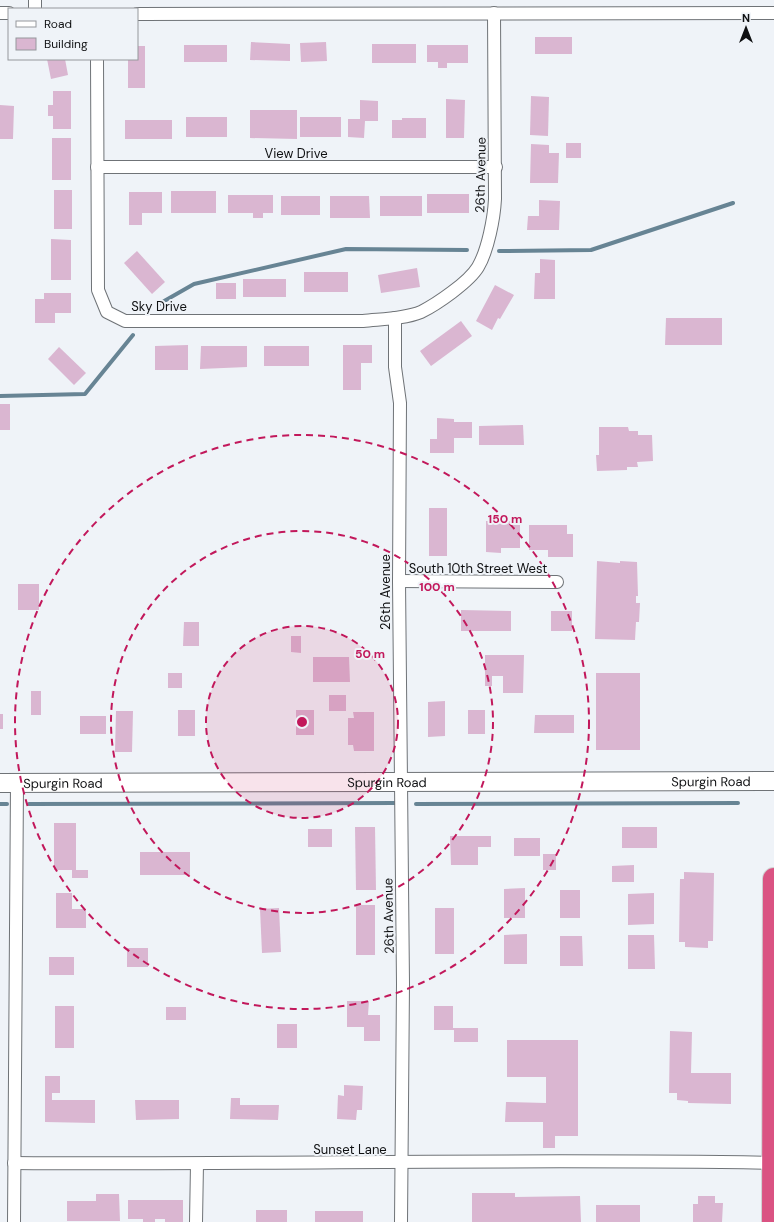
<svg xmlns="http://www.w3.org/2000/svg" width="774" height="1222" viewBox="0 0 774 1222" font-family="'DM Sans',sans-serif">
	<style>
		.lines { fill: none; stroke-linecap: round; stroke-linejoin: round }
		.stream { stroke: #678494; stroke-width: 4 }
		.building { fill: #dab6d1 }
		.street-casing { stroke: #6f7377; stroke-width: 14 }
		.secondary-casing { stroke: #6f7377; stroke-width: 20 }
		.highway-casing { stroke: #cfcfd0; stroke-width: 24 }
		.street { stroke: #fff; stroke-width: 12 }
		.secondary { stroke: #fff; stroke-width: 18 }
		.highway { stroke: #da5382; stroke-width: 22 }
		.ring { fill: none; stroke: #c2185b; stroke-width: 2; stroke-dasharray: 7 5 }
		.labels { text-anchor: middle; stroke-width: 4; stroke-linejoin: round; paint-order: stroke }
		.street-label { font-size: 13px; fill: #0f1012; stroke: #eff3f8 }
		.centre { fill: #c2185b; stroke: #eff3f8; stroke-width: 2 }
		.ring-label { font-size: 12px; text-anchor: middle; font-weight: bold; fill: #c2185b; stroke: #eff3f8; stroke-width: 4; stroke-linejoin: round; paint-order: stroke }
	</style>
	<rect width="100%" height="100%" fill="#eff3f8"/>
	<g class="lines">
		<g class="stream">
			<path d="M499 251 591 250 733 203"/>
			<path d="M159 304 194 284 346 249 467 250"/>
			<path d="M0 396 85 394 133 335"/>
			<path d="M0 804H7"/>
			<path d="M29 804 395 803"/>
			<path d="M416 804 738 803"/>
		</g>
	</g>
	<g class="building">
		<rect x="535" y="37" width="37" height="17"/>
		<path d="M251 42 290 44V61L250 60Z"/>
		<path d="M326 42 327 61 301 62 300 43Z"/>
		<rect x="372" y="44" width="44" height="19"/>
		<rect x="184" y="45" width="43" height="17"/>
		<path d="M427 45H468V63H447V68H438V62H427Z"/>
		<path d="M137 46H145V88H128V59H137Z"/>
		<path d="M47 59H65L68 75 51 79Z"/>
		<path d="M53 91H71V129H53V116H48V105H53Z"/>
		<path d="M531 96 549 97 548 136 530 135Z"/>
		<path d="M446 99 465 100 464 138H446Z"/>
		<path d="M360 100 378 101V121H365L364 138 348 137V119H360Z"/>
		<path d="M0 105 14 106 13 139H0Z"/>
		<path d="M250 110H297V139L250 138Z"/>
		<rect x="186" y="117" width="41" height="20"/>
		<rect x="300" y="117" width="41" height="20"/>
		<path d="M402 118H426V138H392V120H402Z"/>
		<rect x="125" y="120" width="47" height="19"/>
		<rect x="52" y="138" width="19" height="42"/>
		<rect x="566" y="143" width="15" height="15"/>
		<path d="M531 144 549 145V153H559L558 183H530Z"/>
		<rect x="54" y="190" width="18" height="39"/>
		<rect x="171" y="191" width="45" height="22"/>
		<path d="M129 192H162V213H142V225H129Z"/>
		<rect x="427" y="194" width="42" height="19"/>
		<path d="M228 195H273V213H263V218H253V213H228Z"/>
		<rect x="281" y="196" width="39" height="19"/>
		<path d="M330 196H369L370 218H330Z"/>
		<rect x="380" y="196" width="42" height="20"/>
		<path d="M539 200 560 201 559 230H527L528 216H539Z"/>
		<path d="M51 239 71 240V280H51Z"/>
		<path d="M137 251 165 282 152 294 124 263Z"/>
		<path d="M540 259 555 260V299H534L535 273H540Z"/>
		<path d="M417 268 420 287 381 293 378 275Z"/>
		<rect x="304" y="272" width="44" height="20"/>
		<rect x="243" y="279" width="43" height="18"/>
		<rect x="216" y="283" width="20" height="16"/>
		<path d="M495 285 514 295 500 319 498 318 492 330 476 321Z"/>
		<path d="M44 293H71V313H55V323H35V299H44Z"/>
		<path d="M666 318H722V345H665Z"/>
		<path d="M461 321 472 336 431 366 420 351Z"/>
		<path d="M188 345V370H155V346Z"/>
		<path d="M343 345H372V363H361V390H343Z"/>
		<path d="M201 346H247V367L200 369Z"/>
		<rect x="264" y="346" width="45" height="20"/>
		<path d="M59 347 86 373 74 385 48 359Z"/>
		<rect x="0" y="404" width="10" height="26"/>
		<path d="M437 418 454 419V422H472V438H454V453H430V439H437Z"/>
		<path d="M523 425 524 445H479V426Z"/>
		<path d="M599 427H628L629 431H638V435H652L653 461 637 462 638 467H627V470L597 471 596 455H599Z"/>
		<rect x="429" y="508" width="18" height="48"/>
		<path d="M486 521H520V548H501V553L486 552Z"/>
		<path d="M529 525H567V534H573V557H548V550H529Z"/>
		<path d="M597 561 620 563V561L637 562 638 596H636V603H640L639 622H636L635 640 595 639Z"/>
		<rect x="18" y="584" width="21" height="26"/>
		<path d="M461 610 511 611V631H461Z"/>
		<rect x="551" y="611" width="21" height="20"/>
		<path d="M184 622H199V646H183Z"/>
		<path d="M291 636H301V653L291 652Z"/>
		<path d="M485 655H524L523 693H503V676H492V686H485Z"/>
		<path d="M313 657H349L350 682H313Z"/>
		<rect x="168" y="673" width="14" height="15"/>
		<rect x="596" y="673" width="44" height="77"/>
		<rect x="31" y="691" width="10" height="24"/>
		<rect x="329" y="695" width="17" height="16"/>
		<path d="M445 701V736L428 737V702Z"/>
		<rect x="178" y="710" width="17" height="26"/>
		<rect x="296" y="710" width="18" height="25"/>
		<rect x="468" y="710" width="17" height="24"/>
		<path d="M116 711H133L132 752H115Z"/>
		<path d="M353 712H374V751H354L353 745H348V718H354Z"/>
		<rect x="0" y="714" width="3" height="15"/>
		<path d="M535 715H574V733H534Z"/>
		<rect x="80" y="716" width="26" height="18"/>
		<path d="M54 823H76V870H88V878H72V870H54Z"/>
		<path d="M355 827H375L376 890H356Z"/>
		<rect x="622" y="827" width="35" height="21"/>
		<rect x="308" y="829" width="24" height="18"/>
		<path d="M450 836H491V847H478V865H451Z"/>
		<rect x="514" y="838" width="26" height="18"/>
		<rect x="140" y="852" width="50" height="23"/>
		<rect x="543" y="854" width="13" height="16"/>
		<path d="M634 865V882H612V866Z"/>
		<path d="M684 872 714 873 713 941H708V948L685 947V942H679L680 879H684Z"/>
		<path d="M525 888V918H504V889Z"/>
		<rect x="560" y="890" width="20" height="28"/>
		<path d="M56 893H72V909H86V928H56Z"/>
		<path d="M654 893V924L628 925V894Z"/>
		<rect x="356" y="905" width="19" height="50"/>
		<path d="M279 908 281 952 262 953 260 909Z"/>
		<rect x="435" y="908" width="19" height="46"/>
		<path d="M527 934V964H504V935Z"/>
		<path d="M628 935H654L655 969H628Z"/>
		<path d="M560 936H582L583 966H560Z"/>
		<rect x="127" y="948" width="21" height="19"/>
		<rect x="49" y="957" width="25" height="18"/>
		<path d="M347 1001H369L368 1015H380V1041H364V1027H347Z"/>
		<rect x="55" y="1006" width="19" height="42"/>
		<path d="M434 1006H453V1028H478V1042H454V1030H434Z"/>
		<rect x="166" y="1007" width="20" height="13"/>
		<rect x="277" y="1024" width="20" height="24"/>
		<path d="M670 1031 692 1032 691 1073H731V1104L688 1103V1101L677 1100V1093H669Z"/>
		<path d="M507 1040H578V1136H555V1148H543V1122H505L506 1102 546 1103V1077H507Z"/>
		<path d="M45 1076H60V1093H52V1100H95V1123L45 1122Z"/>
		<path d="M344 1085 363 1086 362 1110H357L356 1120 337 1119 338 1095 344 1096Z"/>
		<path d="M231 1098H240V1105H279L278 1120 230 1119Z"/>
		<path d="M135 1100H179V1119L136 1120Z"/>
		<path d="M472 1193H515V1197L580 1196 581 1222H472Z"/>
		<path d="M96 1194H119L120 1221H67V1201H96Z"/>
		<path d="M698 1196H715V1203H723L722 1222H693V1204H698Z"/>
		<path d="M128 1200H183V1222H165V1219H155V1222H143V1219H128Z"/>
		<rect x="596" y="1205" width="44" height="17"/>
		<rect x="256" y="1210" width="31" height="12"/>
		<rect x="315" y="1211" width="48" height="11"/>
	</g>
	<g class="lines">
		<defs>
			<g id="street">
				<path d="M35 0V9"/>
				<path d="M0 13H9"/>
				<path d="M137 14 774 13"/>
				<path d="M97 59 98 290 107 312 125 321H363C381 319 404 319 421 312 437 304 469 282 478 267 488 250 494 218 495 199L494 13"/>
				<path d="M97 167H496"/>
				<path d="M395 318V367L400 403 399 581 403 984 401 1222"/>
				<path d="M399 581 557 582"/>
				<path d="M14 1163C267 1165 521 1158 774 1163"/>
				<path d="M14 1222 17 783"/>
				<path d="M196 1222 197 1164"/>
			</g>
			<g id="secondary">
				<path id="s1" d="M0 783 774 781"/>
			</g>
			<path id="highway" d="M773 1222 774 879"/>
		</defs>
		<use href="#street" class="street-casing"/>
		<use href="#secondary" class="secondary-casing"/>
		<use href="#highway" class="highway-casing"/>
		<use href="#street" class="street"/>
		<use href="#secondary" class="secondary"/>
		<use href="#highway" class="highway"/>
	</g>
	<circle cx="302" cy="722" r="96" fill="#c2185b" fill-opacity=".12"/>
	<g class="ring">
		<circle cx="302" cy="722" r="96"/>
		<circle cx="302" cy="722" r="191"/>
		<circle cx="302" cy="722" r="287"/>
	</g>
	<g class="labels">
		<g class="street-label">
			<text x="296" y="158">View Drive</text>
			<text transform="translate(480 175) rotate(-89)" y="5">26th Avenue</text>
			<text x="159" y="311">Sky Drive</text>
			<text x="478" y="573">South 10th Street West</text>
			<text transform="translate(385 592) rotate(-90)" y="5">26th Avenue</text>
			<text dy="5" stroke="none"><textPath href="#s1" startOffset="711">Spurgin Road</textPath></text>
			<text dy="5" stroke="none"><textPath href="#s1" startOffset="387">Spurgin Road</textPath></text>
			<text dy="5" stroke="none"><textPath href="#s1" startOffset="63">Spurgin Road</textPath></text>
			<text transform="translate(388 916) rotate(-91)" y="5">26th Avenue</text>
			<text x="350" y="1154">Sunset Lane</text>
		</g>
	</g>
	<circle cx="302" cy="722" r="6" class="centre"/>
	<g class="ring-label">
		<text x="505" y="523">150 m</text>
		<text x="437" y="591">100 m</text>
		<text x="370" y="658">50 m</text>
	</g>
	<rect x="8" y="8" width="130" height="52" fill="#eff3f8" stroke="#95989c"/>
	<rect x="16" y="21" width="20" height="6" fill="#ffffff" stroke="#95989c"/>
	<text x="44" y="28" font-size="12" fill="#0f1012">Road</text>
	<rect x="16" y="38" width="20" height="12" fill="#dab6d1" stroke="#95989c"/>
	<text x="44" y="48" font-size="12" fill="#0f1012">Building</text>
	<g transform="translate(746 28)" stroke="#eff3f8" stroke-width="3" paint-order="stroke">
	<path d="M0-3L7 15L0 10L-7 15Z" fill="#0f1012"/>
	<text y="-6" font-size="11" font-weight="bold" text-anchor="middle" fill="#0f1012">N</text>
	</g>
</svg>
